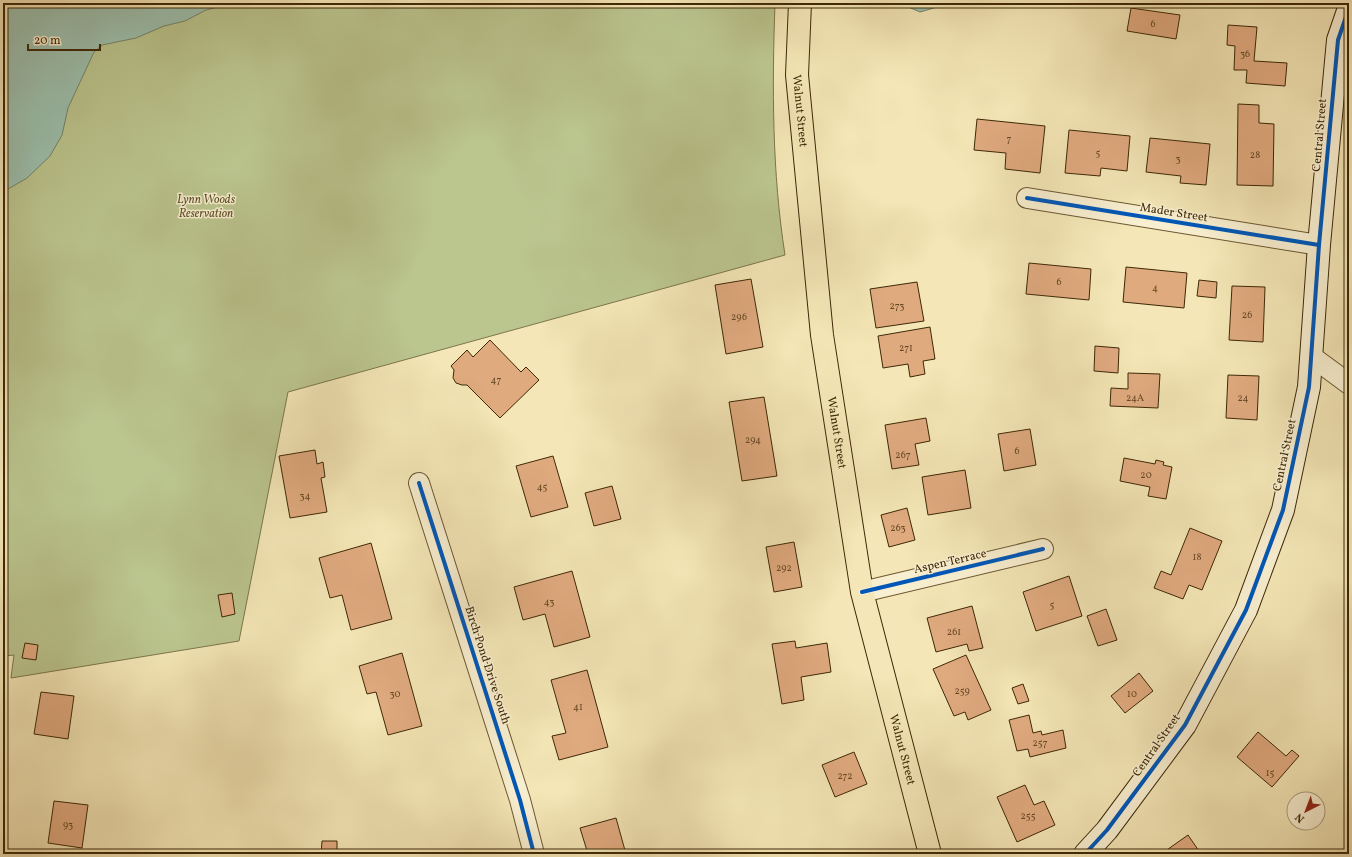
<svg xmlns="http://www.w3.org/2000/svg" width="1352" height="857" viewBox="0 0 1352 857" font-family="Vollkorn,serif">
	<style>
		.green { fill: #bbc58e; stroke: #7c764a }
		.water { fill: #9cc0ae; stroke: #76836b }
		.building { fill: #e0aa7f; stroke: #3e2806 }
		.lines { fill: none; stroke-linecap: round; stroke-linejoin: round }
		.street-casing { stroke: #6c5832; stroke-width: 22 }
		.secondary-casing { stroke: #3e2806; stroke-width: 24 }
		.primary-casing { stroke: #3e2806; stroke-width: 24 }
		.street { stroke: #f8efd0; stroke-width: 20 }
		.secondary { stroke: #f8efd0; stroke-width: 22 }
		.primary { stroke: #f4e6b6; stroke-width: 22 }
		.cycleway-casing { stroke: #f8efd0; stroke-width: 6 }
		.cycleway { stroke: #0057b8; stroke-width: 4 }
		.labels { text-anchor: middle; stroke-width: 3; stroke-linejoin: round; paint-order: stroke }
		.number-label { font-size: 10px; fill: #664824 }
		.street-label { font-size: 12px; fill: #3e2806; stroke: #f8efd0 }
		.park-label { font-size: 12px; font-style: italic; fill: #5d4f28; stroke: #f8efd0 }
	</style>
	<rect width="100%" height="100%" fill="#f4e6b6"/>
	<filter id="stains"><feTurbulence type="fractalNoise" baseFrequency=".005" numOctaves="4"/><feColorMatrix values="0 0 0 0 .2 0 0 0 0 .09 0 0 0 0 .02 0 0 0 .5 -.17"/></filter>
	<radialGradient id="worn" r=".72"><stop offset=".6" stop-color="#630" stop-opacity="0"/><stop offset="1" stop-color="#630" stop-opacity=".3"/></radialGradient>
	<path class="green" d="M3 3H775C772 87 772 172 785 255L288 392 239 641 11 678 14 655 3 656Z"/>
	<g class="water">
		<path d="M3 3H234L206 10 185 21 164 26 136 38 102 45 94 52 68 108 62 135 50 156 27 178 3 192Z"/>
		<path d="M904 3H940L934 8 920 12 906 6Z"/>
	</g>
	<g class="building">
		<path d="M1131 8 1180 15 1176 39 1127 31Z"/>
		<path d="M1228 25 1257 27 1254 61 1287 63 1285 86 1246 83 1247 70H1234L1235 46 1227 45Z"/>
		<path d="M1238 104 1259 105V123L1274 124 1273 186 1237 185Z"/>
		<path d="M977 119 1045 126 1040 173 1005 169 1006 153 974 150Z"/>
		<path d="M1069 130 1130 136 1127 171 1101 168 1100 176 1065 173Z"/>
		<path d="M1150 138 1210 144 1206 185 1180 183 1181 176 1146 172Z"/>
		<path d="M1029 263 1091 269 1089 300 1026 294Z"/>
		<path d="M1126 267 1187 273 1184 308 1123 302Z"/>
		<path d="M751 279 763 347 726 354 715 285Z"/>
		<path d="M1199 280 1217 282 1216 298 1197 296Z"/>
		<path d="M917 282 924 321 876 328 870 289Z"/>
		<path d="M1232 286 1265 287 1263 342 1229 340Z"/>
		<path d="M930 327 935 359 923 361 925 374 910 377 908 364 883 368 878 336Z"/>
		<path d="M490 340 521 372 526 367 539 380 500 418 467 385H462L456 383 453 378 454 370 451 366 467 350 473 357Z"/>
		<path d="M1095 346 1119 348 1118 373 1094 371Z"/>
		<path d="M1128 373 1160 374 1158 408 1110 406 1111 388 1128 389Z"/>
		<path d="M1228 375 1259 376 1257 420 1226 418Z"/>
		<path d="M764 397 777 476 742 481 729 402Z"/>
		<path d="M926 418 930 441 915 444 919 465 892 469 885 425Z"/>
		<path d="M1030 429 1036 465 1004 471 998 434Z"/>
		<path d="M315 450 317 464 323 462 325 477 321 478 327 512 290 518 279 456Z"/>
		<path d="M553 456 568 507 531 517 516 466Z"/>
		<path d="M1124 458 1155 464 1156 460 1164 462 1163 465 1172 467 1166 499 1148 496 1150 487 1120 481Z"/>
		<path d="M965 470 971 508 928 515 922 477Z"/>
		<path d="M612 486 621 519 594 526 585 493Z"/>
		<path d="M907 508 915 540 889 547 881 515Z"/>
		<path d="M1190 528 1222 541 1202 590 1189 585 1183 599 1154 588 1161 571 1171 575Z"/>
		<path d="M794 542 802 587 774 592 766 547Z"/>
		<path d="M371 543 392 619 351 630 342 595 330 598 319 558Z"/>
		<path d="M572 571 590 637 554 647 545 614 523 620 514 587Z"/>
		<path d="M1069 576 1082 616 1036 631 1023 592Z"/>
		<path d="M232 593 235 614 222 617 218 595Z"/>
		<path d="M972 606 983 648 969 651 967 644 936 652 927 618Z"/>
		<path d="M1106 609 1117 640 1098 646 1087 616Z"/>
		<path d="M795 641 796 648 827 643 831 672 801 677 804 700 782 704 772 644Z"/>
		<path d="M25 643 38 645 36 660 22 658Z"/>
		<path d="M402 653 422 726 388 735 376 692 367 694 359 666Z"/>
		<path d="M966 655 991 710 968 720 965 712 954 716 933 669Z"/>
		<path d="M587 670 608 747 559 760 552 736 566 733 551 680Z"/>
		<path d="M1139 673 1153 691 1125 713 1111 696Z"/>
		<path d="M1023 684 1029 701 1018 704 1012 688Z"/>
		<path d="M41 692 74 696 68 739 34 734Z"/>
		<path d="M1029 715 1033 733 1041 731 1042 735 1063 730 1066 748 1030 757 1028 749 1017 751 1009 720Z"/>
		<path d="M1258 732 1286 756 1292 750 1299 756 1272 787 1237 757Z"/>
		<path d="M854 752 867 784 835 797 822 765Z"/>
		<path d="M1025 785 1034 805 1044 801 1055 825 1017 842 997 797Z"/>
		<path d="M54 801 88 805 82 848 48 843Z"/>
		<path d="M616 818 626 854H588L580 828Z"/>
		<path d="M1188 835 1201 854H1166L1164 852Z"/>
		<path d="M322 841H337V854H321Z"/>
	</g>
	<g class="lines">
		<defs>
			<g id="street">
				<path d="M1027 198 1319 245"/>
				<path d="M1311 356 1349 384"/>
				<path d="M419 483 520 800 534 854"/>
				<path d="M862 592 1043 549"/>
			</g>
			<path id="secondary" d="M1085 854 1107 830 1185 725 1246 610 1283 510 1309 387 1319 245 1338 40 1349 8"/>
			<g id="primary">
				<path id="s1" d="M800 3 797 75 822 335 862 592 930 854"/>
			</g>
		</defs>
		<use href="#street" class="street-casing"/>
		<use href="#secondary" class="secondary-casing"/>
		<use href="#primary" class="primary-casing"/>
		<use href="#street" class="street"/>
		<use href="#secondary" class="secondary"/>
		<use href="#primary" class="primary"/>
		<defs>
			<g id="cycleway">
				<path d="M1027 198 1319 245"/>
				<path d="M419 483 520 800 534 854"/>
				<path d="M862 592 1043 549"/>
				<path d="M1085 854 1107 830 1185 725 1246 610 1283 510 1309 387 1319 245 1338 40 1349 8"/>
			</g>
		</defs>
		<use href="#cycleway" class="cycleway-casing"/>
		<use href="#cycleway" class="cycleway"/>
	</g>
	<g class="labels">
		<g class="number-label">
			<text x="1153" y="27">6</text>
			<text x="1245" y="57">36</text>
			<text x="1009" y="142">7</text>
			<text x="1098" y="156">5</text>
			<text x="1255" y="158">28</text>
			<text x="1178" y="162">3</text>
			<text x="1059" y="285">6</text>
			<text x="1155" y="291">4</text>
			<text x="897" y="309">273</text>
			<text x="1247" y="318">26</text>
			<text x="739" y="320">296</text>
			<text x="906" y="351">271</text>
			<text x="496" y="383">47</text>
			<text x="1135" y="401">24A</text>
			<text x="1243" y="401">24</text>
			<text x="753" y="443">294</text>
			<text x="1017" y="454">6</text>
			<text x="903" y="458">267</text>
			<text x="1146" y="478">20</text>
			<text x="542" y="490">45</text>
			<text x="305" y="499">34</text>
			<text x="898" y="531">263</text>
			<text x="1197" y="560">18</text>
			<text x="784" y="571">292</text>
			<text x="549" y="605">43</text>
			<text x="1052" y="608">5</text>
			<text x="954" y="635">261</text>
			<text x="962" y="694">259</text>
			<text x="395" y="697">30</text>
			<text x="1132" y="697">10</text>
			<text x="578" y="710">41</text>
			<text x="1040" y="746">257</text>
			<text x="1270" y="776">15</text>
			<text x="845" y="779">272</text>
			<text x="1028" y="819">255</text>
			<text x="68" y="828">93</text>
		</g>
		<g class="street-label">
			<text dy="4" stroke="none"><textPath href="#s1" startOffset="108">Walnut Street</textPath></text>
			<text transform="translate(1319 135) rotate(-85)" y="4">Central Street</text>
			<text transform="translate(1174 212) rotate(9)" y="4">Mader Street</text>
			<text dy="4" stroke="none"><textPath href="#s1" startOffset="432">Walnut Street</textPath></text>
			<text transform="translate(1284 455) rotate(-78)" y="4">Central Street</text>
			<text transform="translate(950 561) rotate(-13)" y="4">Aspen Terrace</text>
			<text transform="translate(488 665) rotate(72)" y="4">Birch Pond Drive South</text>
			<text transform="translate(1156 745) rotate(-55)" y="4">Central Street</text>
			<text dy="4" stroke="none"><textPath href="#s1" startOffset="756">Walnut Street</textPath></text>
		</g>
		<g class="park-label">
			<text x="206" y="203">Lynn Woods<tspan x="206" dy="14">Reservation</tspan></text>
		</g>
	</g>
	<rect width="1352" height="857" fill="none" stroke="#f4e6b6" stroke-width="16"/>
	<rect x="4" y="4" width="1344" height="849" fill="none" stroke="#3e2806" stroke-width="2"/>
	<rect x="8" y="8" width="1336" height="841" fill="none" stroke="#3e2806"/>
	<g transform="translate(1306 811) rotate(222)"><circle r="19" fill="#f8efd0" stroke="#ae9f7f"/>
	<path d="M0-3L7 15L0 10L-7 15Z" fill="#8f2418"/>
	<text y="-6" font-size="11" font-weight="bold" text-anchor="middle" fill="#3e2806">N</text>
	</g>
	<path d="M28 44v6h72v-6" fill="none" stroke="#3e2806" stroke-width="2"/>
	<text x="34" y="44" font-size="12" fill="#3e2806" stroke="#f8efd0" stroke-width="3" paint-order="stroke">20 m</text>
	<rect width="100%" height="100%" filter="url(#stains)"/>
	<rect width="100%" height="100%" fill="url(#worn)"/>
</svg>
